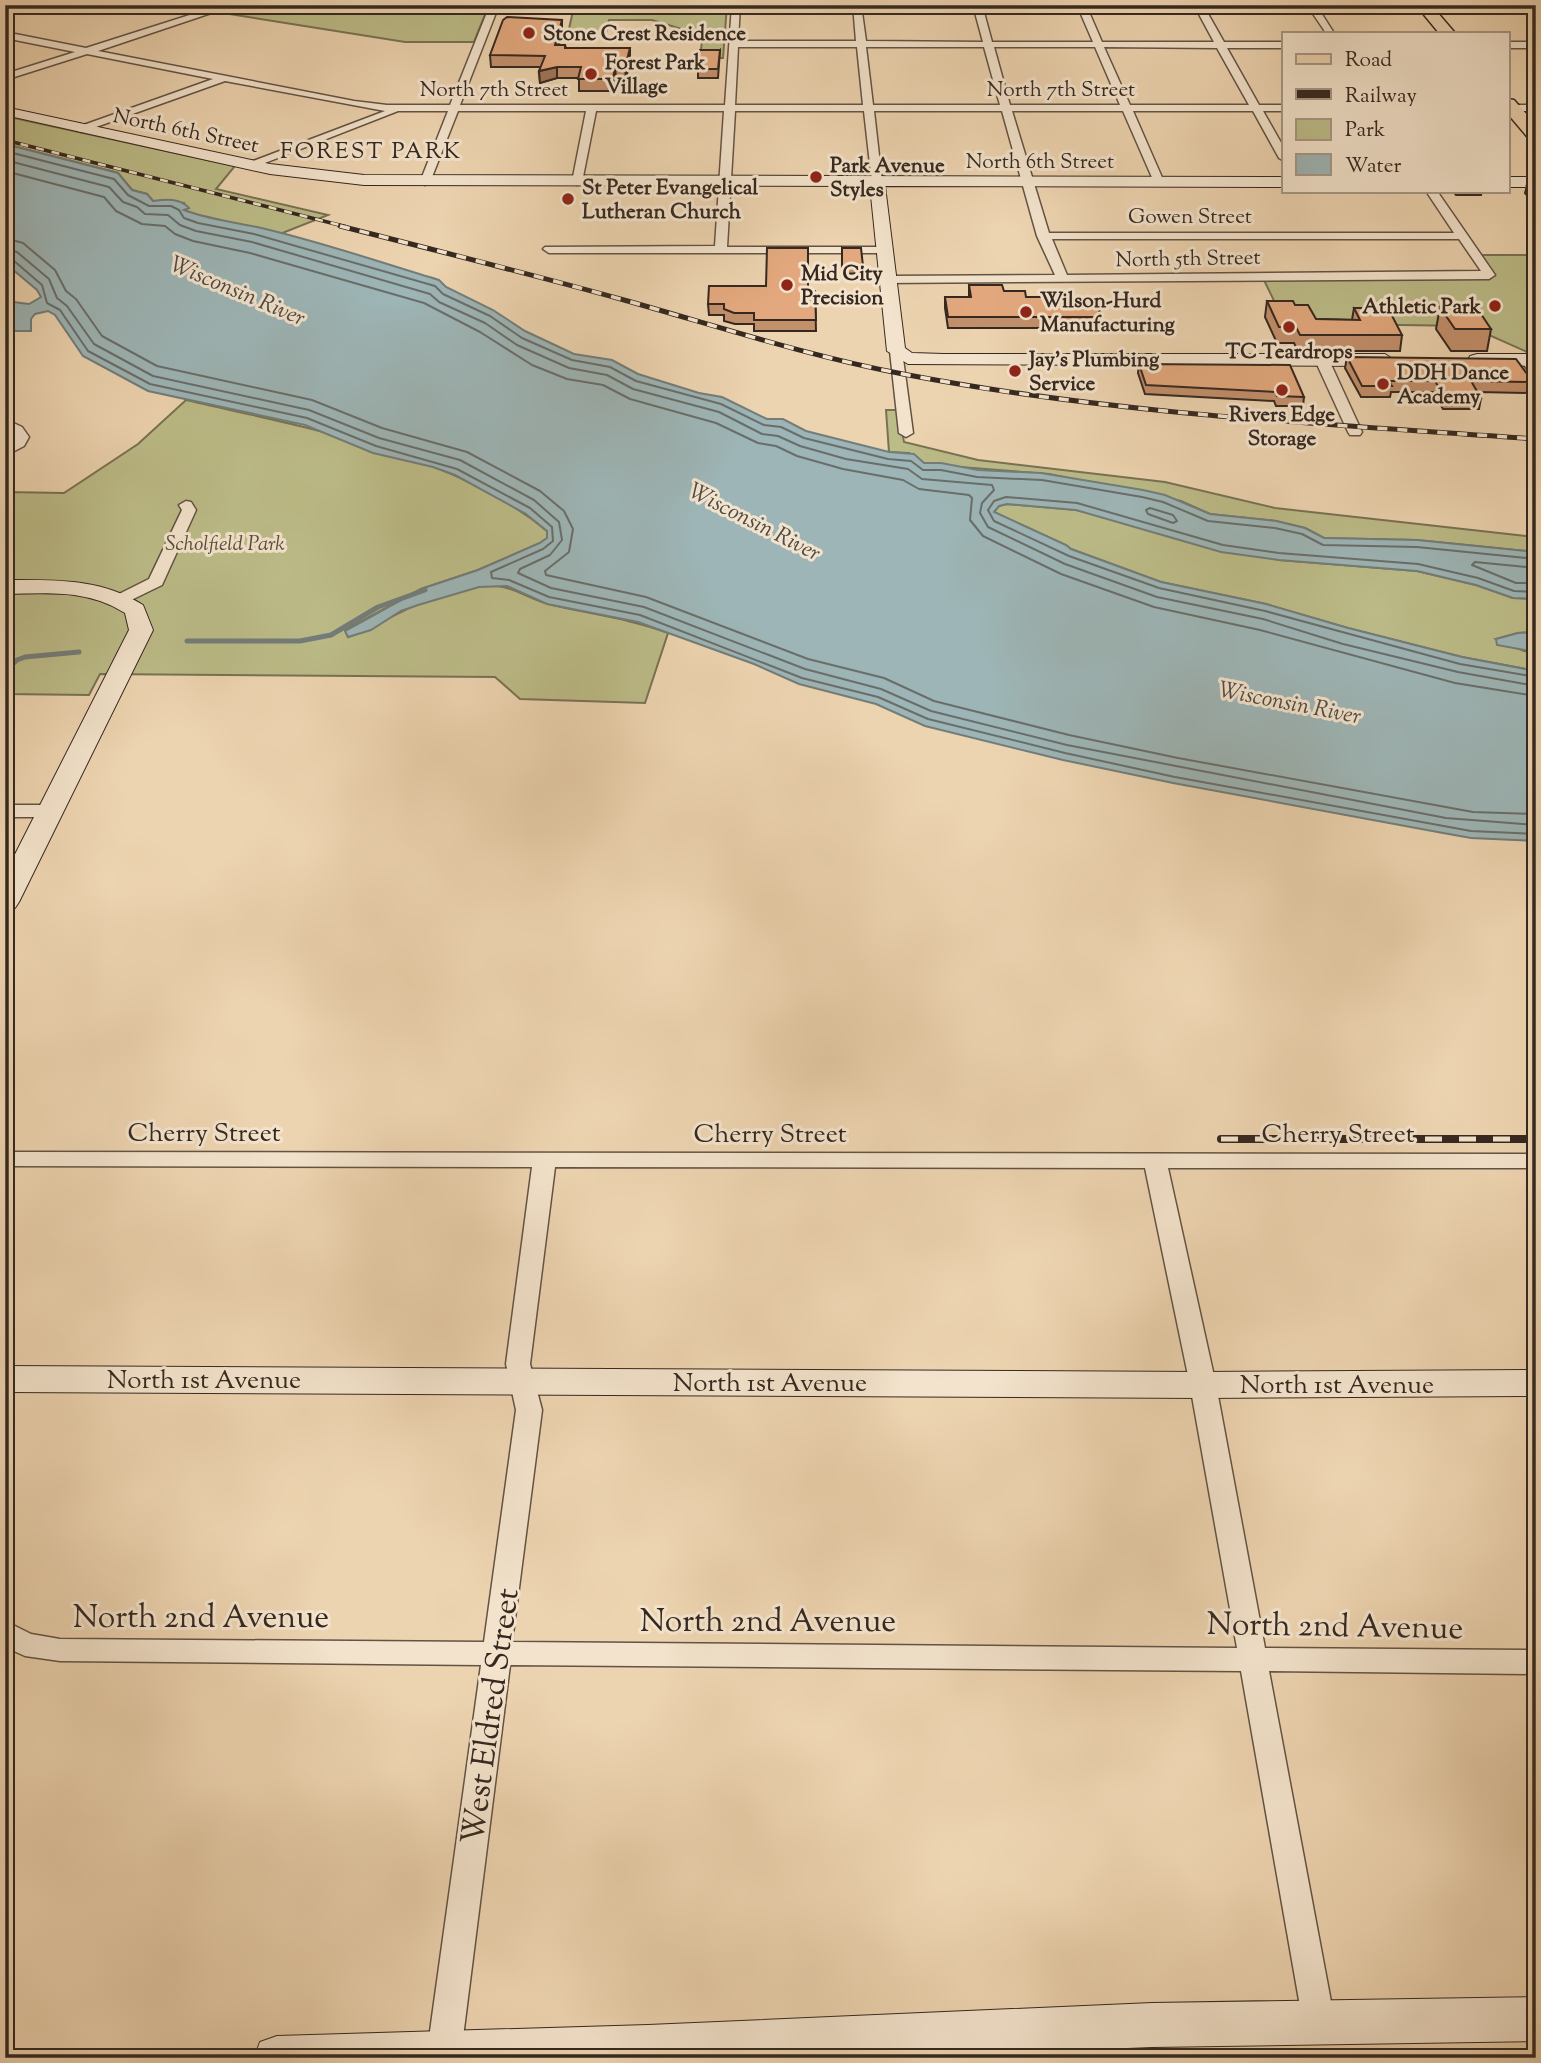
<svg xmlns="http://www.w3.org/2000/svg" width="1541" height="2063" viewBox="0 0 1541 2063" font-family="'Sorts Mill Goudy',serif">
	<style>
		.green { fill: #bcbc88; stroke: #787254; stroke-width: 2 }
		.water { fill: #9db5b6; stroke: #737d7a; stroke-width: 2 }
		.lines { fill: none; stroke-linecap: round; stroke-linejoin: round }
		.shore { stroke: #696e6b; stroke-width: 2 }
		.stream { stroke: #737d7a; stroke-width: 5 }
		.street-casing { stroke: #635344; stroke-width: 3 }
		.secondary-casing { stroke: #352820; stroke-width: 2 }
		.primary-casing { stroke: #352820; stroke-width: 3 }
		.street { fill: #f3e3cc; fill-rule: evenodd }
		.secondary { fill: #f3e3cc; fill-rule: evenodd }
		.primary { fill: #edd4b0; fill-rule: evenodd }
		.rail-far2-casing { stroke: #352820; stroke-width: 3.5 }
		.rail-far1-casing { stroke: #352820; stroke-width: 5 }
		.rail-casing { stroke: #352820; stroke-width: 8 }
		.rail-far2 { stroke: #f3e3cc; stroke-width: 2.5; stroke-dasharray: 8; stroke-linecap: butt }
		.rail-far1 { stroke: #f3e3cc; stroke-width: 3.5; stroke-dasharray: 10; stroke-linecap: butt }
		.rail { stroke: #f3e3cc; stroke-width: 5; stroke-dasharray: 17; stroke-linecap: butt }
		.wall { fill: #c3906c; stroke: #352820; stroke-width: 2 }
		.shaded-wall { fill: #9f7658; stroke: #352820; stroke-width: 2 }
		.building { fill: #e3a87e; stroke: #352820; stroke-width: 2 }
		.poi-dot { fill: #8f2418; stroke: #f3e3cc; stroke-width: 2.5 }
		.labels { text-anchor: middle; stroke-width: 6; stroke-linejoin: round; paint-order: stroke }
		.far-poi-label { font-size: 21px; font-weight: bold; fill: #352820; stroke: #f3e3cc; text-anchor: start }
		.far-street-label { font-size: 21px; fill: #352820; stroke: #f3e3cc }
		.far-park-label { font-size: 21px; font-style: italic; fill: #574d3a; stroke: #f3e3cc }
		.far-neighbourhood-label { font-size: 23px; letter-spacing: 2px; fill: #352820; stroke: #f3e3cc }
		.far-water-label { font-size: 23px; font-style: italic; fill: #4f4b46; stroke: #f3e3cc }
		.street-label { font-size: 26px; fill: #352820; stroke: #f3e3cc }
		.near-street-label { font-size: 32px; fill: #352820; stroke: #f3e3cc }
	</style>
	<rect width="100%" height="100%" fill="#edd4b0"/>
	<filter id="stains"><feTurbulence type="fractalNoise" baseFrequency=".00286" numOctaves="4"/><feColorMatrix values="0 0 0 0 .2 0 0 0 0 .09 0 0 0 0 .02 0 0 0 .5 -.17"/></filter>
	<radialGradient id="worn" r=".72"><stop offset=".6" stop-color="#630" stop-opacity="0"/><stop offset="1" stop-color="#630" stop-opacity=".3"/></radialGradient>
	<g class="green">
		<path d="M238 5H489L474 42H405L217 12Z"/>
		<path d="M506 5H727L723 58H700L702 41 698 40V34L652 20H609L606 33H568L573 11 505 10Z"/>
		<path d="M5 116 235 166 216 189 328 215 280 234 210 219 182 210 184 203 153 201 147 194 132 190 118 173 5 144Z"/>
		<path d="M1477 255H1536V356L1469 326 1329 324 1279 311 1262 276 1490 275Z"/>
		<path d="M186 400C302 427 454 453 547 531V538L540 543 478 570 421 589 345 630 348 637C369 631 381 621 401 612 424 600 457 591 482 586 508 582 525 598 548 604 589 614 628 618 668 633L645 703 520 699 495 677 100 674 89 695 5 694V492L64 493 138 444Z"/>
		<path d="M886 410H898L904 442 978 460 1165 482 1275 508 1536 537V552L1417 540 1324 538 1305 528 1276 521 1210 514 1181 501 1049 474 934 465 924 463 909 453 889 452Z"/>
		<path d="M1007 504 1076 510 1279 560 1417 571 1476 585 1513 598 1536 599V632L1518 633 1496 639 1524 651 1536 652V671L1462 657 1348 628 1266 604 1161 582 1071 549 1066 545 994 512 999 506Z"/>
	</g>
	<g class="water">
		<path d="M5 144 118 173 132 190 147 194 153 201C166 199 180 198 189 208L184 210C208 219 232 222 257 227 319 241 379 262 439 280L446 287 493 310 525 331 574 354 612 360 638 374 699 393 722 397 767 419H783L806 431 889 452 914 454 924 463H941L978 470 1041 473 1143 490 1165 495 1210 514 1276 521 1305 528 1324 538 1417 540 1536 552V599L1513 598 1476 585 1417 571 1279 560 1221 552 1076 510 1007 504 999 506 994 512 1066 545 1071 549 1161 582 1266 604 1348 628 1462 657 1536 671V841L1471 838 1443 833 1173 783 1063 760 925 726 876 704 799 684 754 664 638 622 547 604 507 586 479 587 418 605 401 611 371 630 348 637 345 631 421 589 478 570 540 543 547 538V531L526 514 455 475 433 467 373 453 305 425 148 391 83 356 55 315 48 311 35 314 31 319V331H16L5 327V301L29 304 41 297 37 290 5 263Z"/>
		<path d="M1536 632V652L1497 645 1496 639 1518 633Z"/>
	</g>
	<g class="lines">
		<g class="shore">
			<path d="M5 151 114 179 128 195 149 206H171L179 210 184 218 198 223 254 234 435 286 443 294 490 316 522 338 572 360 610 367 636 381 721 404 764 425 781 427 804 438 888 459 911 461 923 470H941L977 477 1042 480 1142 497 1163 502 1208 521 1275 528 1302 534 1323 545 1417 547 1536 559"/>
			<path d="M5 160 109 187 123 202 137 207 145 214 168 215 180 225 196 231 252 242 430 294 439 302 485 323 517 345 569 368 607 375 633 389 719 412 762 434 778 436 800 446 846 459 908 469 922 479 992 485 994 490 982 503 980 513 988 527 1065 564 1157 597 1263 619 1343 644 1458 672 1536 686"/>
			<path d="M5 171 104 197 116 211 142 224 165 226 175 234 193 241 250 253 424 303 480 332 532 365 567 379 603 385 630 399 716 423 758 443 776 446 797 456 843 469 903 480 919 489 969 495 972 498 970 520 983 536 1061 574 1154 607 1260 630 1455 683 1536 696"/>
			<path d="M5 238 23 243 55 270 66 291 76 299 102 336 157 366 312 400 382 428 467 452 540 491 564 511 573 529 569 552 545 571 546 575 646 597 808 659 884 678 934 701 1069 735 1178 758 1473 812 1536 814"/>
			<path d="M5 249 17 252 49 279 57 298 67 306 94 344 153 376 309 410 379 438 460 460 534 500 559 522 562 540 550 555 520 569 518 573 551 588 644 607 805 669 881 689 931 711 1067 745 1446 818 1536 825"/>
			<path d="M5 258 13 260 42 285 47 303 60 310 88 351 150 384 307 418 376 446 457 469 530 508 552 527 553 541 543 549 491 572 492 578 509 580 549 597 640 615 802 678 878 697 928 719 1065 753 1175 777 1471 831 1536 834"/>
			<path d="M1150 508 1173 515 1177 521 1173 523 1148 514 1146 510Z"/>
			<path d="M1536 568 1475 562 1472 565 1516 583H1536"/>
			<path d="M1536 592 1514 591 1478 578 1418 564 1279 553 1223 545 1077 503 1006 497 994 501 988 510 994 521 1069 556 1159 588 1265 611 1460 664 1536 677"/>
		</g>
		<g class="stream">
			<path d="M187 641H300L331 635 378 607 425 590"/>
			<path d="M5 671 17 660 25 657 79 652"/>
		</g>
		<defs>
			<g id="street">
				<path d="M221 5H235L98 51 354 101 387 105H450L490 5H499L460 105H725L732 5H740L738 41H856L853 5H861L866 41 983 42 973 5H982L992 42H1093L1077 5H1086L1102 42H1214L1194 5H1203L1224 42H1284V48H1227L1259 105H1284V111H1263L1284 148V161L1279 158 1253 111H1133L1164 182 1159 185 1154 182 1123 111H1012L1049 233H1454L1426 191H1437L1495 275 1489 279 883 283V277L887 276 1055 275 1037 236 1002 111H874L882 182 877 185 872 182 864 111H735L727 247H884L888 249V253H549L543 249 545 247 715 246 724 111H596L582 182 577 185 572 182 586 111H458L430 182 425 185 420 182 448 111H398L252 168 248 167V163L385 111 225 81 82 132 78 131V127L213 79 87 54 5 80V74L75 52 5 38V32L86 48ZM738 47H857L863 105H735ZM866 47H984L1000 105H873ZM994 47H1095L1120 105H1010ZM1104 47 1217 48 1249 105H1130ZM1052 239H1459L1481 271 1067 275Z"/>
				<path d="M1307 5H1316L1334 33H1326Z"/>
				<rect x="1508" y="42" width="28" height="6"/>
				<rect x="1508" y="105" width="28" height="6"/>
				<path d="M896 347 902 351 913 433 906 437 899 433 890 351Z"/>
				<path d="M1322 356 1329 360 1362 432 1360 435H1350L1348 432 1315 360Z"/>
				<path d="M1528 356 1536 362V376L1531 375 1521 360Z"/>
				<path d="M5 419 22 427 29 437 24 446 5 456V446L15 437 5 429Z"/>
				<path d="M186 501 191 502 196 510 162 585 125 603H113L111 600 113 597 149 579 182 510 179 505Z"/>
				<path d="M5 805H50L59 811 50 817H5Z"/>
				<path d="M5 1152 1536 1154V1168H1168L1216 1385 1265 1648 1536 1650V1674L1269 1671 1335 2023 1331 2034 1319 2038 1307 2034 1303 2023 1241 1671 510 1665 461 2053 458 2058H430L427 2053 481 1665 60 1661 25 1656 5 1647V1621L31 1634 60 1639 484 1642 516 1410 506 1364 532 1167 5 1166ZM555 1167 1145 1168 1190 1385 1237 1648 512 1642 542 1410 530 1364Z"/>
			</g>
			<g id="secondary">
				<path d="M5 107 270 164 364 175 1284 177V187L885 186 905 348 912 353 944 354H1385L1394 360 1385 366 908 364 887 351 870 186 364 185 270 174 5 115Z"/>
				<rect x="1508" y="177" width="28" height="10"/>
				<path d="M1477 354H1536V366L1470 364 1468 360 1470 356Z"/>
				<path d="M5 580C54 580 101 578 143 605L153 630 19 902 15 908 5 910V874L129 630 125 613C88 589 47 593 5 594Z"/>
				<path d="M5 1366 1203 1372 1536 1370V1396L1203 1398 5 1392Z"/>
				<path d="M1536 1997V2041L1152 2047 875 2058H254L260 2042 277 2036 648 2025 1152 2003Z"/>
			</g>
			<g id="primary">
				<path d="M1416 5H1431L1455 33H1439Z"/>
				<path d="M1508 99 1514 100 1536 125V141L1530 140 1508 114Z"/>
			</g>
		</defs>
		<use href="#street" class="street-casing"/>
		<use href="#secondary" class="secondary-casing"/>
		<use href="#primary" class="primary-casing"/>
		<use href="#street" class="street"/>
		<use href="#secondary" class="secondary"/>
		<use href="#primary" class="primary"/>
		<defs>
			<path id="rail-far2" d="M5 140 347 227"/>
			<path id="rail-far1" d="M340 226C435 250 530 274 624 300 717 326 808 356 903 374 1111 414 1324 424 1536 439"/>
			<path id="rail" d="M1221 1139H1536"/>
		</defs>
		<use href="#rail-far2" class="rail-far2-casing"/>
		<use href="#rail-far1" class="rail-far1-casing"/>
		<use href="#rail" class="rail-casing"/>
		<use href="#rail-far2" class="rail-far2"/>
		<use href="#rail-far1" class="rail-far1"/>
		<use href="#rail" class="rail"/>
	</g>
	<g class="wall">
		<path d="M562 31 559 45H565L566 48H630V59L626 79H616L614 91H579V78H557L540 83 539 71 541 67H491L490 55Z"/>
		<path d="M720 50 718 78H698V69Z"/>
		<path d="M1527 186H1536V207L1525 193Z"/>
		<path d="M1453 191H1482L1481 195H1456Z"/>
		<path d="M842 248 863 266V273L842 274Z"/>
		<path d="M969 285 1004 291 1101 317 1100 328H948L945 308V297H969Z"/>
		<path d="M808 291H815L816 331H754V324H735L724 321V315H709L708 304Z"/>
		<path d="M1267 301 1295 305 1316 319 1352 320 1354 308 1402 335 1400 351H1298L1294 343H1277L1265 317Z"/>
		<path d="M1440 307 1491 329 1487 351H1451L1436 329Z"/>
		<path d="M1347 357 1533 382 1531 393 1478 392 1481 398 1479 409H1443L1433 392H1391L1390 397H1361L1345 368Z"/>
		<path d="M1139 364 1304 397 1303 406H1276L1274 401 1145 394 1138 373Z"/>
	</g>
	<g class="shaded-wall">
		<path d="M562 20V31L556 56 555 45Z"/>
		<path d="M630 48V59L626 79 625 67Z"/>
		<path d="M557 67V78L540 83 539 71Z"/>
		<path d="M615 67 616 79 614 91 613 79Z"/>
	</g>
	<g class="building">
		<path d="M507 17 562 20 555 45H565V48H630L625 67H615L613 79H578L581 67H557L539 71 545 56 490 55 503 20Z"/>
		<path d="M700 50H720L718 69H698Z"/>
		<path d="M1527 186H1536V198Z"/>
		<path d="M767 248H808V291H815L816 320H754V313H734L724 309V304H708L709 286H766Z"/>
		<path d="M842 248H861L863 266H842Z"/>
		<path d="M969 285H1002L1004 291H1025L1026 297H1096L1101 317H948L945 297H971Z"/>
		<path d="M1267 301H1293L1295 305H1308L1316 319 1360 320 1354 308H1388L1402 335H1300L1296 327H1279Z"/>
		<path d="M1464 305 1471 312 1479 311 1491 329H1455L1440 307Z"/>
		<path d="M1347 357 1516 359 1533 382 1471 381 1481 398H1445L1435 381H1389L1392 386H1362Z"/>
		<path d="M1139 364 1290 365 1304 397 1277 396 1275 392 1146 385Z"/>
	</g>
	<g class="poi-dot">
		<circle cx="529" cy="33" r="7"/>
		<circle cx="591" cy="74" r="7"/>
		<circle cx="816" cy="177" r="7"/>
		<circle cx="568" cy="199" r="7"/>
		<circle cx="787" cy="285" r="7"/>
		<circle cx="1495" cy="306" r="7"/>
		<circle cx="1026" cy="312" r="7"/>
		<circle cx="1289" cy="327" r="7"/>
		<circle cx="1015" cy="371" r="7"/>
		<circle cx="1383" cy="384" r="7"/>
		<circle cx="1282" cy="390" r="7"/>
	</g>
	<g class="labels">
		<g class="far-poi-label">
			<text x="543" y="40">Stone Crest Residence</text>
			<text x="605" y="69">Forest Park<tspan x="605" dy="24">Village</tspan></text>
			<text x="830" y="172">Park Avenue<tspan x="830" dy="24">Styles</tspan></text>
			<text x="582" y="194">St Peter Evangelical<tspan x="582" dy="24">Lutheran Church</tspan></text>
			<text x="801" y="280">Mid City<tspan x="801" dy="24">Precision</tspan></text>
			<text x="1040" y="307">Wilson-Hurd<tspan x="1040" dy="24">Manufacturing</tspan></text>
			<text x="1481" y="313" text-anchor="end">Athletic Park</text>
			<text x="1289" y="358" text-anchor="middle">TC Teardrops</text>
			<text x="1029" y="366">Jay's Plumbing<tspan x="1029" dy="24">Service</tspan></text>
			<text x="1397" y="379">DDH Dance<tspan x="1397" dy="24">Academy</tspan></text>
			<text x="1282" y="421" text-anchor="middle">Rivers Edge<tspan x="1282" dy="24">Storage</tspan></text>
		</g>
		<g class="far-street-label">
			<text x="494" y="96">North 7th Street</text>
			<text x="1061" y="96">North 7th Street</text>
			<text transform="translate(186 130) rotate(12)" y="7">North 6th Street</text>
			<text x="1040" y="168">North 6th Street</text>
			<text x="1190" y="223">Gowen Street</text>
			<text transform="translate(1188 258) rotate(-1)" y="7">North 5th Street</text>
		</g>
		<g class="far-park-label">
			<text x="225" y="550">Scholfield Park</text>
		</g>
		<g class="far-neighbourhood-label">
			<text x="371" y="158">FOREST PARK</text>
		</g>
		<g class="far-water-label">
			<text transform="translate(238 290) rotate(23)" y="8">Wisconsin River</text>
			<text transform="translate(755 521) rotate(27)" y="8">Wisconsin River</text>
			<text transform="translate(1290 702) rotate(11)" y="8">Wisconsin River</text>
		</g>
		<g class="street-label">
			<text x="204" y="1141">Cherry Street</text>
			<text x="770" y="1142">Cherry Street</text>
			<text x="1338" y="1142">Cherry Street</text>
			<text x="204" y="1388">North 1st Avenue</text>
			<text x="770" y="1391">North 1st Avenue</text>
			<text x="1337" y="1393">North 1st Avenue</text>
		</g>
		<g class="near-street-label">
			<text x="201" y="1627">North 2nd Avenue</text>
			<text x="768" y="1631">North 2nd Avenue</text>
			<text transform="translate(1335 1625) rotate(1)" y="11">North 2nd Avenue</text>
			<text transform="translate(489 1716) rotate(-82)" y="11">West Eldred Street</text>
		</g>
	</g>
	<rect width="1541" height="2063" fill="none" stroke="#edd4b0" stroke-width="28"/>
	<rect x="7" y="7" width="1527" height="2049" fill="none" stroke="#352820" stroke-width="3.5"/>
	<rect x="14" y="14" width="1513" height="2035" fill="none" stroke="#352820" stroke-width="2"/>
	<rect x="1282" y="32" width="228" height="161" fill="#f3e3cc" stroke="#a79887" stroke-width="2"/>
	<rect x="1296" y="54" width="35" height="10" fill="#edd4b0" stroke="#a79887" stroke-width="2"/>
	<text x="1345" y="66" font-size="21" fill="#352820">Road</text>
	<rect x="1296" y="89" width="35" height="10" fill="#352820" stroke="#a79887" stroke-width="2"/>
	<text x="1345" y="102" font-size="21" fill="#352820">Railway</text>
	<rect x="1296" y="119" width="35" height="21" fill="#bcbc88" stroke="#a79887" stroke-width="2"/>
	<text x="1345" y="136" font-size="21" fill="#352820">Park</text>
	<rect x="1296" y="154" width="35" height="21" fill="#9db5b6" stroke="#a79887" stroke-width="2"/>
	<text x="1345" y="172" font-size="21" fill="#352820">Water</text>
	<rect width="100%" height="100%" filter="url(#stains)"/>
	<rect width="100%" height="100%" fill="url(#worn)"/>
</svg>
